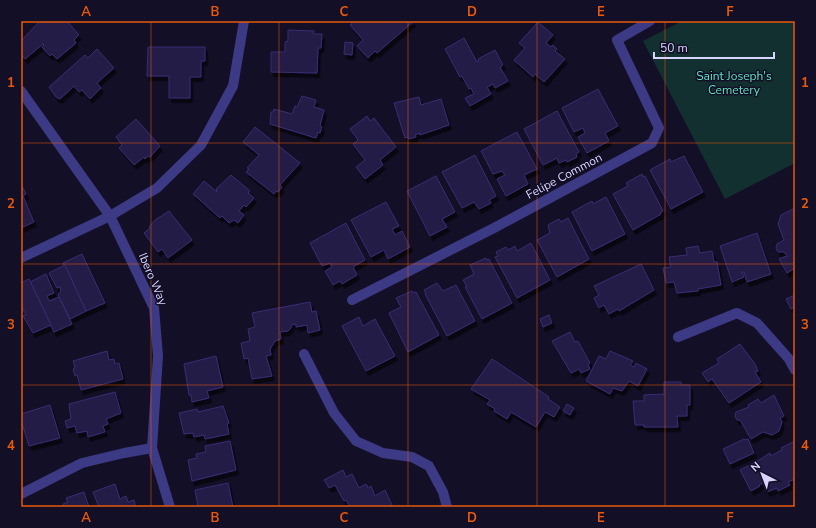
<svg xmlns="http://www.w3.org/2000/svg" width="816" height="528" viewBox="0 0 816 528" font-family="'Nunito Sans',sans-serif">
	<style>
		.green { fill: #12302f }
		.building { fill: #241b47; stroke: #3b2d73; filter: url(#shadow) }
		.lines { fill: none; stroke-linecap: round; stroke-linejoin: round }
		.minor { stroke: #3d3a85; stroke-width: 10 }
		.grid { fill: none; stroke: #e8590c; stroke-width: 1; stroke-opacity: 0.55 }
		.labels { text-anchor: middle; stroke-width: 3; stroke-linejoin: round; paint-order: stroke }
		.park-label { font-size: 12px; fill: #5fe0c0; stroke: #130f26 }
		.street-label { font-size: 12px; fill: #d9d4ff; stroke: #130f26 }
		.neatline { fill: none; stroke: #e8590c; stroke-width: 1.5 }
		.grid-label { font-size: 13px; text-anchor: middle; font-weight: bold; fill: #e8590c }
	</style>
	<defs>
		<filter id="shadow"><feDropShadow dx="2.5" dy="4.5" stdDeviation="0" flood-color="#0009"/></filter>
	</defs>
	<rect width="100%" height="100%" fill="#130f26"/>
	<path class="green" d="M682 21H795V163L725 199 643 41Z"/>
	<g class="building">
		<path d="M40 21H67L79 35 74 40 76 43 57 59 52 54 50 56 42 47 44 45 43 44 25 59 21 55V41Z"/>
		<path d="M350 21H372L374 23 376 21H414L377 53 375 51 368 58 357 46 363 40 350 25 352 24Z"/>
		<path d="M538 22 553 35 546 43 551 47 553 45 557 49 555 51 565 59 544 82 535 74 533 77 514 60 525 48 519 43Z"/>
		<path d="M288 30 314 31 313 34H322L321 48H318L317 73 271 72V52H285V42L288 41Z"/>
		<path d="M464 38 477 62 479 61 478 59 495 50 503 65 500 67 508 81 495 88 493 84 487 87 491 94 470 106 465 98 474 94 471 88 469 89 462 76 460 77 445 49Z"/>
		<path d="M345 42 353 43 352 55 344 54Z"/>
		<path d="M148 47H205V61H201V77H190V98H169V76H147Z"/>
		<path d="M97 49 114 68 97 83 101 88 90 99 82 90 79 92 74 86 60 99 56 97 49 87 85 55 88 58Z"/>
		<path d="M598 89 618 126 605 133 609 141 587 153 578 137 585 133 583 128 574 132 562 108Z"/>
		<path d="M302 96 316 100 314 107 324 110 320 126 322 127 320 133 318 132 316 138 270 124 271 112H273L274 109 292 114 295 106 297 107Z"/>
		<path d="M419 97 421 105 441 99 449 125 420 135V133L415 135 416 137 409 139 408 137 405 138 394 103Z"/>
		<path d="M557 111 579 152 576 154 577 157 567 162 566 160 559 163 557 158 543 165 524 129Z"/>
		<path d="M367 116 370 121 374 118 396 147 380 160 383 165 365 179 356 167 365 160 353 144 358 140 350 129Z"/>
		<path d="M136 119 160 146 150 157 148 156 145 159 144 157 134 165 119 148 122 145 116 137Z"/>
		<path d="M255 127 300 163 280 185 282 187 278 192 276 191 274 194 246 172 249 169 247 168 259 155 243 142Z"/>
		<path d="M517 132 537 169 524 175 528 184 506 196 497 179 505 175 502 171 493 174 481 151Z"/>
		<path d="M475 155 496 196 489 200 491 203 479 209 474 202 462 208 442 172Z"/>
		<path d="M684 156 703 192 671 209 650 170 670 159 671 162Z"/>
		<path d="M642 174 643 177 645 176 663 211 660 213 661 214 633 230 613 194 628 186 626 183Z"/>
		<path d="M231 175 250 191 248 193 254 198 246 207 244 205 239 211 244 215 238 223 234 220 229 223 222 216 220 218 193 194 204 181 217 192 216 189Z"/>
		<path d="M436 176 455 212 442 219 447 227 430 236 407 191Z"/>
		<path d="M21 184 26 194 23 196 34 222 21 228Z"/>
		<path d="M606 197 625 234 592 251 572 212 592 201 593 204Z"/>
		<path d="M386 202 399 226 392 229 395 235 402 231 410 247 388 259 384 250 371 257 351 220Z"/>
		<path d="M793 209 795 210V268L787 273 779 259 787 256 784 252H778L776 248 777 244 784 240 778 224 781 215Z"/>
		<path d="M169 211 192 240 168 258 162 249 158 252 144 233 150 228 149 227 155 220Z"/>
		<path d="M568 218 589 259 557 277 537 240 550 233 548 225 559 219 561 222Z"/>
		<path d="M346 223 365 260 353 267 357 275 342 284 340 281 333 285 325 271 332 267 330 263 322 266 310 243Z"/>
		<path d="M757 233 771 274 747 282 744 272H742L744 277 732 282 720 246Z"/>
		<path d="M531 243 550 280 517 298 495 257 498 256 496 252 506 247 508 250 515 246 517 251Z"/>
		<path d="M698 246 700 253 712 251 714 262H717L721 285 698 289V291L677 293 674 282 666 283 663 268 671 267 669 257 687 255 686 248Z"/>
		<path d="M82 254 105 303 86 311 63 263Z"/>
		<path d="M486 258 487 260 489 259 512 303 482 319 465 287H467L463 280 474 274 470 265Z"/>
		<path d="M641 264 654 290 619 311 618 309 609 314 604 305 599 308 594 298 599 295 594 286Z"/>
		<path d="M65 265 86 311 70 319 58 295 61 291 60 287 57 288 49 273Z"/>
		<path d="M46 274 54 293 47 296 49 301 59 297 72 324 54 332 30 282Z"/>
		<path d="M29 279 51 325 33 333 23 316 26 315 21 305V283Z"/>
		<path d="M437 283 443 291 456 285 475 321 447 336 425 294H426L424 290Z"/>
		<path d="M412 291 413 293 416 292 439 335 408 352 389 313 401 307 396 298Z"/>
		<path d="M795 295V310L794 307 791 309 786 299Z"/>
		<path d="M310 302 312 312 316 311 320 330 308 333 307 325 296 327V324L291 325V328L288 331 280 332 281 339 275 341 270 349 271 355 266 356 272 376 252 379 248 358 244 359 241 343 250 341 248 329 255 327 252 313Z"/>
		<path d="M549 315 552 323 543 327 540 319Z"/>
		<path d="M359 317 363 326 375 319 395 356 366 371 342 326Z"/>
		<path d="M570 332 575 342 578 341 590 363 588 364 590 369 581 373 579 369 571 373 552 341Z"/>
		<path d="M740 344 755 364 758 371 755 372 761 382 729 403 712 379 708 382 702 373 719 363 717 359Z"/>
		<path d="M107 351 109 360 114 359 115 364 119 363 123 379 81 390 77 375 75 376 73 369 75 368 73 361Z"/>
		<path d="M610 351 633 361 630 365 634 367 636 363 647 369 638 386 629 381 622 391 613 388 610 394 586 381 599 356 606 359Z"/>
		<path d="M216 356 223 387 207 391 209 398 192 402 191 395H189L184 364Z"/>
		<path d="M492 359 549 397 548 399 560 407 554 417 545 412 536 427 511 412 507 419 494 411 495 409 487 404 490 400 471 389Z"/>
		<path d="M664 382H681V385H690V405H687V416H677L678 427H644V425H635L633 401H644V395L664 394Z"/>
		<path d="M115 392 121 413 106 419 108 424 103 426 105 432 88 437 87 431 77 433 75 426 67 428 65 421 71 419 69 404Z"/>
		<path d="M774 395 784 416 780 418 782 422 779 431 772 435 763 432 751 439 740 420H737L735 416 736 412 749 407 748 405 758 399 761 403Z"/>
		<path d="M567 404 574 408 570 415 563 411Z"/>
		<path d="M50 405 60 438 29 446 21 420V414Z"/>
		<path d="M223 406 229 423 227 424 229 434 205 439 204 435 194 437 193 433 184 434 179 413 197 409 198 412Z"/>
		<path d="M744 439 745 440 748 439 754 453 730 464 723 449Z"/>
		<path d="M230 441 236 470 192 481 188 460 197 458 196 454 206 452 205 446Z"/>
		<path d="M795 441V479L788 482 790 485 778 491 777 488 767 492 763 483 759 485 760 486 751 491 740 470 756 462 770 453 771 456 782 450 781 448Z"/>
		<path d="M343 470 346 477 352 474 359 488 366 484 368 488 371 486 375 496 385 490 392 505 391 507H350L346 500 344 501 335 485 329 488 324 480Z"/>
		<path d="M228 483 233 507H198L195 490Z"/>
		<path d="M115 484 120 499 126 496 128 502 134 500 136 507H99L93 492Z"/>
		<path d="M84 492 89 507H65L63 504 68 502 66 498Z"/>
	</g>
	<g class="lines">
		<g class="minor">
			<path d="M21 91 110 216 154 308 158 356 152 448 170 507"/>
			<path d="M21 258 110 216 157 188 201 145 233 86 244 21"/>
			<path d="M352 300 494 228 652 143 659 128 617 40 650 21"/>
			<path d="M678 337 737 313 757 323 789 359 795 370"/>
			<path d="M304 354 334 413 356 441 383 453 412 457 429 466 443 492 447 507"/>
			<path d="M21 494 82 463 124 453 152 448"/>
		</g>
	</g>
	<path class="grid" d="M151 21V507M279 21V507M408 21V507M537 21V507M665 21V507M21 143H795M21 264H795M21 385H795"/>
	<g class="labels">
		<g class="park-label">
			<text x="734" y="80">Saint Joseph's<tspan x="734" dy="14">Cemetery</tspan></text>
		</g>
		<g class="street-label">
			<text transform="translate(564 176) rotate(-28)" y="4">Felipe Common</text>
			<text transform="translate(153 279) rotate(67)" y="4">Ibero Way</text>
		</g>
	</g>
	<rect width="816" height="528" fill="none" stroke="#130f26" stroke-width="44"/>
	<g transform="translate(762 474) rotate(318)" stroke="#130f26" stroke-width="3" paint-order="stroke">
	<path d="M0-3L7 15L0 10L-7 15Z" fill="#d9d4ff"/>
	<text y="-6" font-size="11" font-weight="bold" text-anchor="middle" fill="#d9d4ff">N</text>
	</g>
	<path d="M654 52v6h120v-6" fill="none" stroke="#d9d4ff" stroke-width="2"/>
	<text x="660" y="52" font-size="12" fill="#d9d4ff" stroke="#130f26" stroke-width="3" paint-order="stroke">50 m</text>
	<rect x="22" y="22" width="772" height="484" class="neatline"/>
	<g class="grid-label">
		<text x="86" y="16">A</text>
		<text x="215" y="16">B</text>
		<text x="344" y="16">C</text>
		<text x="472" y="16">D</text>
		<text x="601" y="16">E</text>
		<text x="730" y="16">F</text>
		<text x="11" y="87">1</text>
		<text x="805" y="87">1</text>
		<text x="11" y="208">2</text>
		<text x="805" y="208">2</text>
		<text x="11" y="329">3</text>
		<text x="805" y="329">3</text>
		<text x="11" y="450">4</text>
		<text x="805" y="450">4</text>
		<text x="86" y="522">A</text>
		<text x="215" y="522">B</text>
		<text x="344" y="522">C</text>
		<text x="472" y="522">D</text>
		<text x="601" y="522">E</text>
		<text x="730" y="522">F</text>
	</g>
</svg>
